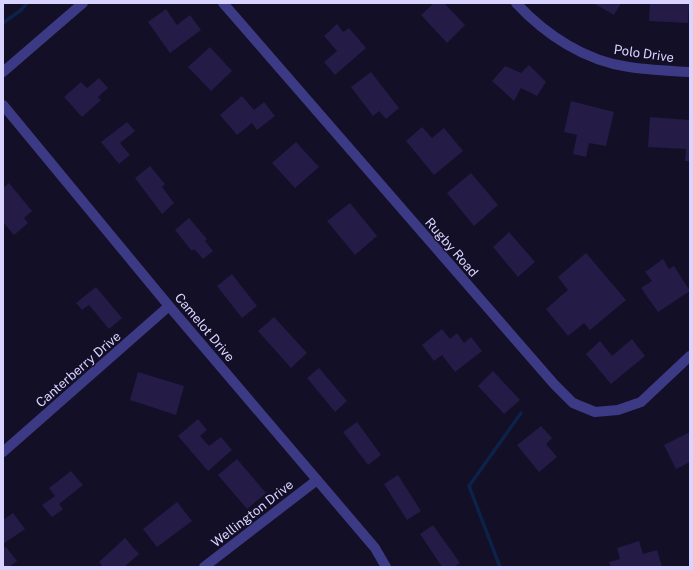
<svg xmlns="http://www.w3.org/2000/svg" width="693" height="570" viewBox="0 0 693 570" font-family="'Public Sans',sans-serif">
	<style>
		.lines { fill: none; stroke-linecap: round; stroke-linejoin: round }
		.stream { stroke: #0c2248; stroke-width: 3.5 }
		.building { fill: #241b47 }
		.minor { stroke: #3d3a85; stroke-width: 10 }
		.labels { text-anchor: middle; stroke-width: 3; stroke-linejoin: round; paint-order: stroke }
		.street-label { font-size: 13px; fill: #d9d4ff; stroke: #130f26 }
	</style>
	<rect width="100%" height="100%" fill="#130f26"/>
	<g class="lines">
		<g class="stream">
			<path d="M3 23 21 10 27 3"/>
			<path d="M500 567 469 486 521 413"/>
		</g>
	</g>
	<g class="building">
		<path d="M434 3H444L465 25 447 43 421 15Z"/>
		<path d="M593 3H621L614 15Z"/>
		<path d="M650 3H689L688 23 649 21Z"/>
		<path d="M166 9 177 25 190 15 201 30 170 53 148 22Z"/>
		<path d="M337 24 343 32 349 28 366 48 335 75 324 62 337 51 324 36Z"/>
		<path d="M210 47 232 71 211 91 188 67Z"/>
		<path d="M529 65 546 82 537 96 521 88 514 101 492 81 505 66 521 73Z"/>
		<path d="M371 72 399 108 386 119 379 111 373 116 351 87Z"/>
		<path d="M99 78 108 88 98 97 101 100 82 117 64 97 81 82 87 88Z"/>
		<path d="M242 96 254 110 264 102 275 116 257 130 252 123 237 135 220 115Z"/>
		<path d="M571 101 614 112 606 146 589 143 586 157 573 154 577 135 564 132Z"/>
		<path d="M650 117 690 120V161H685L686 149 648 147Z"/>
		<path d="M127 122 135 131 120 143 130 155 119 164 101 142Z"/>
		<path d="M422 127 432 138 444 128 463 151 434 175 406 141Z"/>
		<path d="M296 142 319 167 295 188 272 163Z"/>
		<path d="M150 166 165 184 162 187 174 203 162 214 135 178Z"/>
		<path d="M471 173 498 205 474 226 447 193Z"/>
		<path d="M9 183 32 211 24 218 28 223 14 235 3 222V188Z"/>
		<path d="M350 203 377 236 355 255 327 221Z"/>
		<path d="M189 218 207 239 205 241 213 251 203 259 195 250H191L175 230Z"/>
		<path d="M509 232 535 262 518 277 493 247Z"/>
		<path d="M586 253 626 300 590 330 584 323 568 336 546 309 568 290 558 277Z"/>
		<path d="M663 259 669 269 674 266 690 291 658 312 641 288 652 281 645 272Z"/>
		<path d="M232 274 257 306 242 318 217 286Z"/>
		<path d="M96 287 122 318 109 329 89 305 82 310 76 303Z"/>
		<path d="M274 317 307 353 291 368 258 331Z"/>
		<path d="M442 329 450 339 457 333 464 343 471 337 482 351 455 372 442 355 434 361 422 345Z"/>
		<path d="M632 339 645 356 611 384 586 354 600 341 612 356Z"/>
		<path d="M319 368 347 401 335 412 307 378Z"/>
		<path d="M493 371 520 400 504 414 478 386Z"/>
		<path d="M138 372 184 386 176 415 130 400Z"/>
		<path d="M198 419 207 430 200 436 209 446 221 437 232 450 208 471 178 436Z"/>
		<path d="M357 422 381 455 368 465 343 432Z"/>
		<path d="M541 426 552 438 546 444 557 457 539 472 517 445Z"/>
		<path d="M690 432V462L676 469 664 445Z"/>
		<path d="M237 459 266 493 247 509 218 475Z"/>
		<path d="M71 471 83 485 59 504 63 509 52 517 42 505 55 496 49 488Z"/>
		<path d="M398 475 421 511 407 520 384 484Z"/>
		<path d="M177 502 192 521 157 547 143 529Z"/>
		<path d="M13 513 25 529 3 544V520Z"/>
		<path d="M433 525 460 563 454 567H442L420 534Z"/>
		<path d="M125 538 139 554 124 567H103L99 562Z"/>
		<path d="M639 541 643 554 657 550 662 567H611L609 562 620 559 617 548Z"/>
		<path d="M6 547 17 561 9 567H3V549Z"/>
	</g>
	<g class="lines">
		<g class="minor">
			<path d="M223 3 554 384 573 403 595 412 618 410 641 402 690 356"/>
			<path d="M516 3C546 35 585 61 629 67 649 70 670 71 690 72"/>
			<path d="M3 72 83 3"/>
			<path d="M3 105 169 306 375 548 386 567"/>
			<path d="M3 452 169 306"/>
			<path d="M204 567 317 480"/>
		</g>
	</g>
	<g class="labels">
		<g class="street-label">
			<text transform="translate(644 53) rotate(8)" y="5">Polo Drive</text>
			<text transform="translate(452 247) rotate(49)" y="5">Rugby Road</text>
			<text transform="translate(205 327) rotate(50)" y="5">Camelot Drive</text>
			<text transform="translate(78 369) rotate(-41)" y="5">Canterberry Drive</text>
			<text transform="translate(252 513) rotate(-38)" y="5">Wellington Drive</text>
		</g>
	</g>
	<rect width="693" height="570" fill="none" stroke="#d9d4ff" stroke-width="8"/>
</svg>
